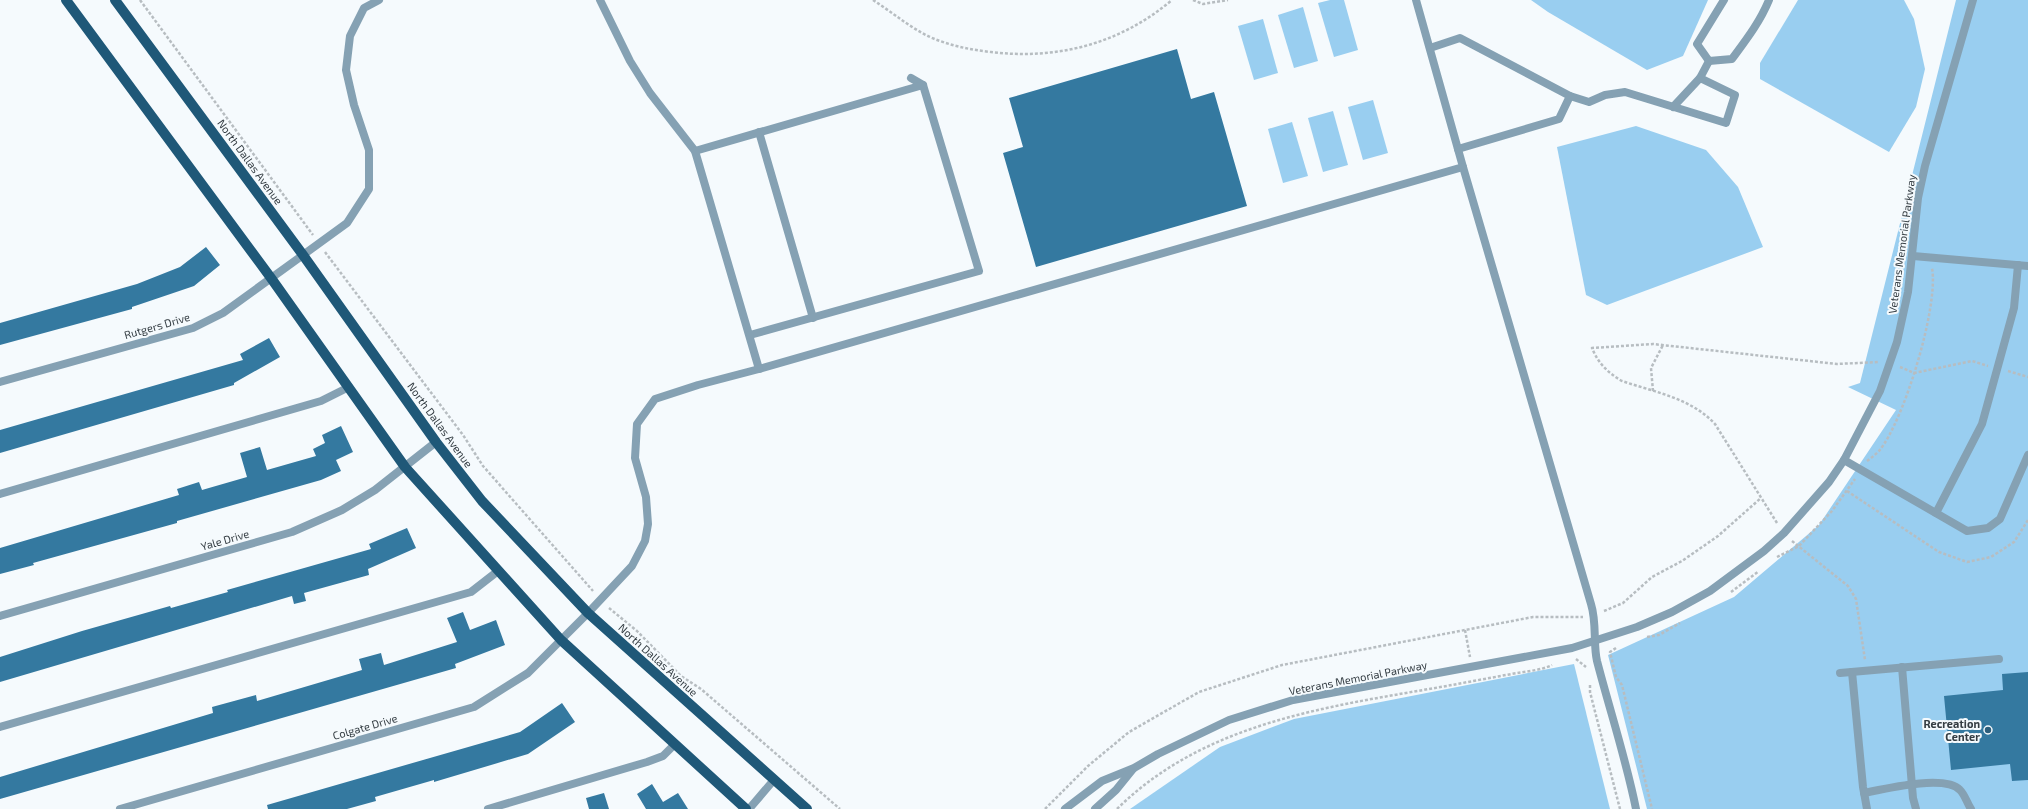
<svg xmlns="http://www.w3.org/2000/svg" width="2028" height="809" viewBox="0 0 2028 809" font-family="'Exo 2',sans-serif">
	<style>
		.green { fill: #99cef0 }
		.building { fill: #3479a0 }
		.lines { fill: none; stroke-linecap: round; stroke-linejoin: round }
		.path { stroke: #b7bdc1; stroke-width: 2.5; stroke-dasharray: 3 2; stroke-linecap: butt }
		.lane { stroke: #85a1b3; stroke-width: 8 }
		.street { stroke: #85a1b3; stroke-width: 8 }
		.primary { stroke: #1f5878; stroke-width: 10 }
		.poi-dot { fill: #2d5f7c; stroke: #f5fafd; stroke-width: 1.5 }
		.labels { text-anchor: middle; stroke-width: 4; stroke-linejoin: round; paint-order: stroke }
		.street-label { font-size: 11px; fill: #343d43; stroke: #f5fafd }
		.poi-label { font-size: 11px; font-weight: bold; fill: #343d43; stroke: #f5fafd; text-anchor: end }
	</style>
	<rect width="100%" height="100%" fill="#f5fafd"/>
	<g class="green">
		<path d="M1330 0H1344L1358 50 1334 57 1318 3Z"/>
		<path d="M1531 0H1708L1683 56 1647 70 1548 12Z"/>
		<path d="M1798 0H1904L1914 19 1925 69 1916 107 1889 152 1760 79V63Z"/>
		<path d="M1956 0H2028V809H1647L1608 655 1734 597 1819 525 1896 410 1848 387 1860 383Z"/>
		<path d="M1303 7 1318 61 1294 68 1278 15Z"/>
		<path d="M1263 19 1278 73 1254 80 1238 26Z"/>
		<path d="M1373 100 1388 153 1363 160 1348 107Z"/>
		<path d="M1333 111 1348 165 1323 172 1308 118Z"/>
		<path d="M1292 122 1308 176 1283 183 1268 129Z"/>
		<path d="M1636 126 1706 150 1738 187 1763 247 1607 305 1586 295 1557 147Z"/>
		<path d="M1574 664 1610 809H1130L1220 747 1294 719Z"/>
	</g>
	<g class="building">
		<path d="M1177 49 1191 99 1214 92 1247 206 1036 267 1003 153 1023 147 1009 98Z"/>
		<path d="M206 247 220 265 194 286 132 307V309L0 345V323L137 284 180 267Z"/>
		<path d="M269 338 280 357 234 383V385L0 453V430L243 360 240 354Z"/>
		<path d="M341 426 353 452 336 460 341 471 321 480 177 521V523L33 563 34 565 0 574V548L179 495 177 489 199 482 202 490 247 477 240 453 260 447 267 470 316 456 313 449 325 443 322 435Z"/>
		<path d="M407 528 416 548 368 569 369 575 304 593 306 601 294 604 292 596 0 682V657L82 631 170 606 171 608 228 592 227 590 371 549 369 544Z"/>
		<path d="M463 612 470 630 496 620 505 645 455 664 456 668 0 799V777L213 713 212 707 256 695 257 701 362 670 359 659 381 653 384 665 457 642 447 618Z"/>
		<path d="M2028 672V780L2012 781 2010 764 1951 770 1944 696 2003 690 2002 674Z"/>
		<path d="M562 703 575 722 528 754 434 782V780L375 797 376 801 347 809H268L267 805 520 732Z"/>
		<path d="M652 784 663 802 678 793 688 809H646L637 794Z"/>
		<path d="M604 793 609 809H589L586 798Z"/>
	</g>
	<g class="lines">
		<g class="path">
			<path d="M140 0 313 235"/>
			<path d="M873 0C895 14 916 33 940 41 957 47 973 50 991 52 1057 60 1120 44 1172 0"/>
			<path d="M1193 0 1203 4 1228 0"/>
			<path d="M325 252 463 435 483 466 593 591"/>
			<path d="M1900 367 1914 373 1972 361 1988 366"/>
			<path d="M2008 371 2028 377"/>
			<path d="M1653 391 1651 368 1663 345"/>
			<path d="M1867 461C1871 458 1875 455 1879 451 1904 421 1939 306 1932 268"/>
			<path d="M1847 491 1939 552 1967 562 1991 557 2014 542 2028 520"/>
			<path d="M1777 523 1715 424C1691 398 1654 392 1622 381 1608 373 1598 363 1592 348L1653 344 1837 364 1878 362"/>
			<path d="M1792 541 1848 586 1856 599 1865 660"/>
			<path d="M1777 557 1799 546 1832 511 1855 479"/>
			<path d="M1731 592 1759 571"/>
			<path d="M609 608 637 631 681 676 701 689 840 809"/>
			<path d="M1604 611 1623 603 1652 577 1682 561 1718 536 1761 498"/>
			<path d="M1465 630 1470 657"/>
			<path d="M1647 637 1659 635 1680 623"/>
			<path d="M1616 648 1610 652 1616 677 1622 685 1652 809"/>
			<path d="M1576 659 1586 667"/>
			<path d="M1590 685V692L1620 809"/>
			<path d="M1045 809 1088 766 1129 732 1199 692 1282 665 1533 617H1583"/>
			<path d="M1117 809C1207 720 1334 706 1452 685 1473 681 1495 677 1517 673 1529 671 1542 670 1552 665"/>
		</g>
		<g class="lane">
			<path d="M600 0 630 61 650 93 695 151 759 369 1463 167 1416 0"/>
			<path d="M1430 48 1460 38 1570 96 1559 119 1458 149"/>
			<path d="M1709 61 1732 59C1746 40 1760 22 1769 0"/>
			<path d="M1709 61 1697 44 1724 0"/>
			<path d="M911 78 923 85"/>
			<path d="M1700 78 1709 61"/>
			<path d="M1570 96 1589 102 1605 95 1625 92 1726 123 1735 95 1700 78 1673 107"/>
			<path d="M759 132 813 318"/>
			<path d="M695 151 923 85 979 271 750 335"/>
			<path d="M1463 167 1591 604C1597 623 1593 644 1597 661 1610 711 1626 759 1636 809"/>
			<path d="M303 255 347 223 369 189V150L354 105 346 70 350 36 364 8 379 0"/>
			<path d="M1913 256 2028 266"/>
			<path d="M1844 460 1967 531 1988 528 2000 519 2028 455"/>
			<path d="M0 494 321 401 349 387"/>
			<path d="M1936 513 1982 424 2014 308 2018 265"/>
			<path d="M588 613 632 566 645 541 648 524 646 497 635 458 637 424 655 399 698 385 759 369"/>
			<path d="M1902 667 1913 798 1916 809"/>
			<path d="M1852 672 1863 787 1867 809"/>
			<path d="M1840 673 1999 659"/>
			<path d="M0 727 471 592 498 571"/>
			<path d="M1864 793C1884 789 1945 774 1960 790 1965 795 1967 803 1971 809"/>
			<path d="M488 809 647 762 663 756 675 744"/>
		</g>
		<g class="street">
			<path d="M0 382 193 328 223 313 303 255"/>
			<path d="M0 616 292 532 342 510 375 490 436 442"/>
			<path d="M120 809 474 707 528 673 588 613"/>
			<path d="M749 809 773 781"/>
			<path d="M1065 809 1102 781 1134 768 1158 754 1229 720 1293 700 1572 648 1637 627 1672 612 1710 591 1764 551 1784 533 1829 482 1844 460 1880 391 1897 342 1908 292 1918 198 1925 166 1973 0"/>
			<path d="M1095 809 1116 790 1133 769"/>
		</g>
		<g class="primary">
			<path d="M66 0 271 278 405 467 561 640 746 809"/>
			<path d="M115 0 303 255 436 442 482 501 588 613 807 809"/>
		</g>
	</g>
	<circle class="poi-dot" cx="1988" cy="730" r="4"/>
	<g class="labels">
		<g class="street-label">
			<text transform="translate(250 162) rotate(54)" y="4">North Dallas Avenue</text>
			<text transform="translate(1902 244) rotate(-82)" y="4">Veterans Memorial Parkway</text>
			<text transform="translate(157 326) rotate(-16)" y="4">Rutgers Drive</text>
			<text transform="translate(440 425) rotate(54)" y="4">North Dallas Avenue</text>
			<text transform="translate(225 540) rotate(-16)" y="4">Yale Drive</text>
			<text transform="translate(658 660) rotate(42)" y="4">North Dallas Avenue</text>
			<text transform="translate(1358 678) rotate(-11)" y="4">Veterans Memorial Parkway</text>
			<text transform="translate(365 727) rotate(-16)" y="4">Colgate Drive</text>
		</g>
		<g class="poi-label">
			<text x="1980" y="728">Recreation<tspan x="1980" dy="13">Center</tspan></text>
		</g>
	</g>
</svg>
